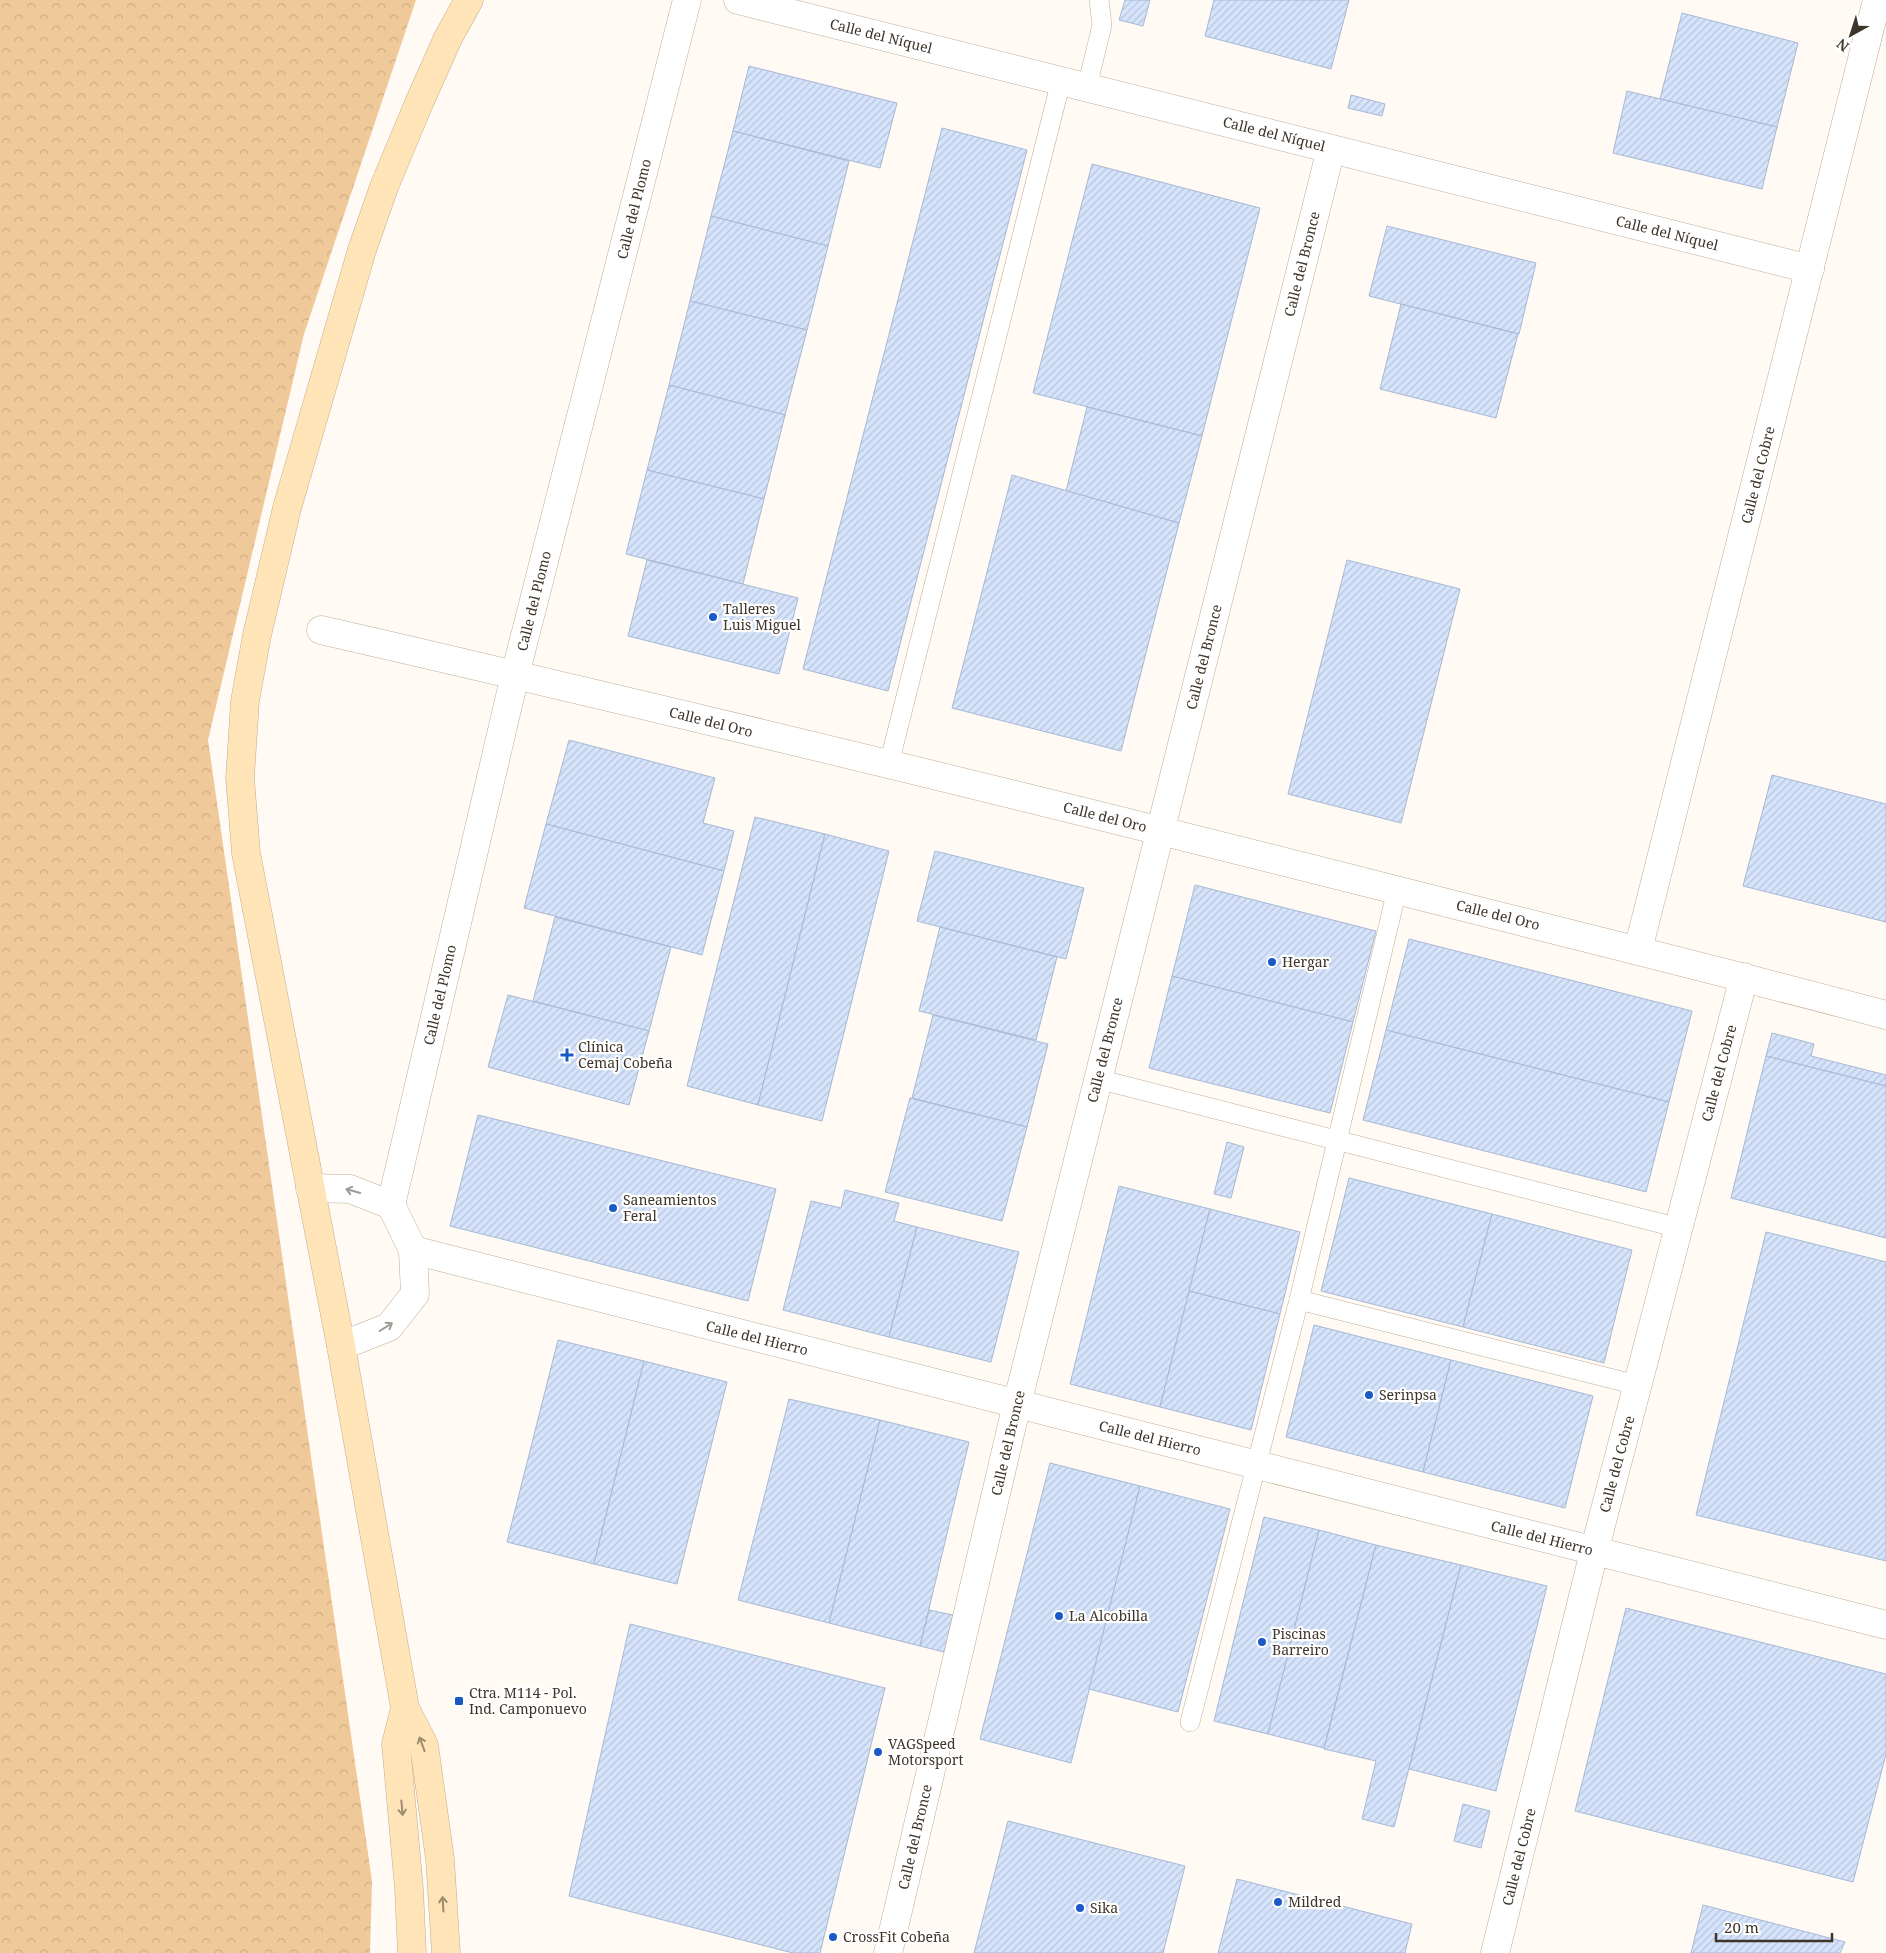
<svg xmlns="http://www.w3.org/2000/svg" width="1886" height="1953" viewBox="0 0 1886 1953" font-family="'Noto Serif',serif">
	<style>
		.park { fill: url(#park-crowns) }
		.building { fill: url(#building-hatch); stroke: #a7b8d5 }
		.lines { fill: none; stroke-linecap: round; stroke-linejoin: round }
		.lane-casing { stroke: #c3ac91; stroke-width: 20 }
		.street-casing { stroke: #c3ac91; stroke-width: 29 }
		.secondary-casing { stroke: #c3ac91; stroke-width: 29 }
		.lane { stroke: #fff; stroke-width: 19 }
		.street { stroke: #fff; stroke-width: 28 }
		.secondary { stroke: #fee4b7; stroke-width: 28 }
		.oneway { stroke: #9e9a94 }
		.oneway2 { stroke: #9e8c70 }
		.poi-dot { fill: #195ac6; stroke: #fff; stroke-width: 2 }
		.labels { text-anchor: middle; stroke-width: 4.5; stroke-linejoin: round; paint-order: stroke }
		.street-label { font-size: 14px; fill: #3e3429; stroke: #fff }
		.poi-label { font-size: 14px; fill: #3e3429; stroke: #fff; text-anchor: start }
	</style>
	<defs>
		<pattern id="park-crowns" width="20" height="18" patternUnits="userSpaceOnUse" patternTransform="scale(1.25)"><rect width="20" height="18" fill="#f0c99a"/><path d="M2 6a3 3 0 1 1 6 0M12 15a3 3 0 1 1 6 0" fill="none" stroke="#cfad85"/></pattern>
		<pattern id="building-hatch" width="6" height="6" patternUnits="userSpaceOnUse" patternTransform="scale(1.25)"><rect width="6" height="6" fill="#d5e4fc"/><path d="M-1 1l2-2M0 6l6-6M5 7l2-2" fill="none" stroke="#b8c4d8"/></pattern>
	</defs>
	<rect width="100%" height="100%" fill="#fffaf4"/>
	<path class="park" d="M0 0H416L304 334 208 740 372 1881 370 1953H0Z"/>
	<g class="building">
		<path d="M1125 0H1150L1143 26 1119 20Z"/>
		<path d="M1214 0H1349L1331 69 1205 36Z"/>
		<path d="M1682 13 1798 43 1777 127 1660 99Z"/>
		<path d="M749 66 897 103 880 168 733 131Z"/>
		<path d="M1627 91 1777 127 1762 189 1613 153Z"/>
		<path d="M1351 95 1385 104 1382 116 1348 108Z"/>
		<path d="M942 128 1027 150 888 691 803 669Z"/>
		<path d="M733 131 849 161 828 246 711 216Z"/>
		<path d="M1092 164 1260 208 1202 436 1033 393Z"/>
		<path d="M711 216 828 246 807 330 690 301Z"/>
		<path d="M1387 226 1536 263 1519 334 1369 296Z"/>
		<path d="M690 301 807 330 785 415 669 385Z"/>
		<path d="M1401 304 1518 334 1496 418 1380 389Z"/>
		<path d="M669 385 785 415 764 499 647 470Z"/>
		<path d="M1087 407 1202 436 1179 523 1066 491Z"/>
		<path d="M647 470 764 499 743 584 626 554Z"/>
		<path d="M1012 475 1179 523 1121 751 952 708Z"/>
		<path d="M647 560 798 598 779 674 628 636Z"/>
		<path d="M1347 560 1460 589 1401 823 1288 794Z"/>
		<path d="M569 740 715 778 703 823 734 831 724 871 546 824Z"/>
		<path d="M1772 775 1886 804V922L1743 886Z"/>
		<path d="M755 817 825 834 758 1105 687 1086Z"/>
		<path d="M546 824 724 871 702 955 524 908Z"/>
		<path d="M825 834 889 851 822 1121 758 1105Z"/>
		<path d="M935 851 1084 888 1066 959 917 921Z"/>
		<path d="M1195 885 1376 931 1353 1022 1172 976Z"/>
		<path d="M555 917 671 947 649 1031 533 1001Z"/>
		<path d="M940 927 1057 957 1036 1040 919 1011Z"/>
		<path d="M1409 939 1692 1011 1669 1102 1386 1030Z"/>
		<path d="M1172 976 1353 1022 1330 1113 1149 1068Z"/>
		<path d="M508 995 649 1031 629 1105 488 1067Z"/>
		<path d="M933 1015 1048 1044 1027 1127 912 1098Z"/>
		<path d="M1386 1030 1669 1102 1646 1192 1363 1120Z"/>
		<path d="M1772 1033 1814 1044 1811 1056 1886 1075V1086L1766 1056Z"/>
		<path d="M1766 1056 1886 1086V1238L1731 1198Z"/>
		<path d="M910 1098 1027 1127 1002 1221 885 1192Z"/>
		<path d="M478 1115 776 1189 748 1301 450 1226Z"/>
		<path d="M1227 1142 1244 1147 1231 1198 1214 1194Z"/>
		<path d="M1349 1178 1492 1214 1463 1327 1321 1291Z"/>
		<path d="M1119 1186 1210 1209 1160 1407 1070 1384Z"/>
		<path d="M845 1190 899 1203 894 1221 917 1227 889 1337 783 1310 811 1201 841 1208Z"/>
		<path d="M1210 1209 1300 1232 1280 1314 1189 1291Z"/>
		<path d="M1492 1214 1632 1250 1604 1363 1463 1327Z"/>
		<path d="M917 1227 1019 1252 991 1362 889 1337Z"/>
		<path d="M1766 1232 1886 1262V1561L1696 1515Z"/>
		<path d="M1189 1291 1280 1314 1251 1430 1160 1407Z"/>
		<path d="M1314 1325 1451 1360 1423 1472 1286 1437Z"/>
		<path d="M558 1340 644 1361 594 1564 507 1542Z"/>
		<path d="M1451 1360 1593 1396 1565 1508 1423 1472Z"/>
		<path d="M644 1361 727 1382 677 1584 594 1564Z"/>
		<path d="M789 1399 880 1420 829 1623 738 1600Z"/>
		<path d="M880 1420 969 1442 920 1646 829 1623Z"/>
		<path d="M1050 1463 1140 1486 1071 1763 980 1739Z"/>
		<path d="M1140 1486 1230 1509 1178 1712 1089 1689Z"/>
		<path d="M1264 1517 1319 1530 1268 1734 1214 1721Z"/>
		<path d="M1319 1530 1376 1545 1324 1748 1268 1734Z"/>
		<path d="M1376 1545 1461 1565 1394 1827 1362 1819 1376 1761 1324 1749Z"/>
		<path d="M1461 1565 1547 1586 1496 1791 1409 1769Z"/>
		<path d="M1626 1608 1886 1674V1754L1853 1882 1575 1811Z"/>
		<path d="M929 1610 953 1615 944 1652 920 1646Z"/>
		<path d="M630 1624 885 1688 820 1953H793L569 1896Z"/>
		<path d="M1463 1804 1490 1811 1481 1848 1454 1841Z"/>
		<path d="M1008 1821 1185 1866 1163 1953H974Z"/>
		<path d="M1237 1879 1412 1924 1405 1953H1218Z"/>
		<path d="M1703 1905 1845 1942 1840 1953H1691Z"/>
	</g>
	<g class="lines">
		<defs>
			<g id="lane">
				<path d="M1087 87 1102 25 1099 0"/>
				<path d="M889 764 1061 81"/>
				<path d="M1098 1079 1679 1228"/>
				<path d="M1299 1300 1637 1385"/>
				<path d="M1190 1722 1299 1300 1397 890"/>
			</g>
			<g id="street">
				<path d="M738 0 1810 269"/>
				<path d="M321 630C679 712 1036 799 1392 889 1557 931 1722 971 1886 1015"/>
				<path d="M1638 950 1877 0"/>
				<path d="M310 1188 350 1189 391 1205 413 1250 415 1294 389 1327 341 1346"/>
				<path d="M391 1205 515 675 687 0"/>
				<path d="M413 1250 1886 1625"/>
				<path d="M888 1953 1017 1404 1331 149"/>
				<path d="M1495 1953 1594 1552 1744 977"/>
			</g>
			<g id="secondary">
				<path d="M405 1708 396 1744 409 1889 412 1953"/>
				<path d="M446 1953 440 1859 424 1745 405 1708 341 1346 246 853 240 778 245 701 257 635 287 508 362 250 384 187 419 103 448 38 469 0"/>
			</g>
		</defs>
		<use href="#lane" class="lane-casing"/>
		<use href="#street" class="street-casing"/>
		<use href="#secondary" class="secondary-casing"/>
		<use href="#lane" class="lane"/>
		<use href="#street" class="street"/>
		<use href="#secondary" class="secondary"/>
	</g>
	<defs><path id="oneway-shaft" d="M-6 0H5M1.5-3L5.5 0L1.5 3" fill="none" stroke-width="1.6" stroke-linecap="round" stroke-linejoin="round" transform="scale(1.25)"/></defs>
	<g class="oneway">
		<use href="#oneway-shaft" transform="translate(353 1191) rotate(-164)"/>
		<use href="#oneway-shaft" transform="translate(386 1327) rotate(-32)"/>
	</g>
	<g class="oneway2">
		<use href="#oneway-shaft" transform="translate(422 1744) rotate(-110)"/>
		<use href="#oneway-shaft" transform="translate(402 1808) rotate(85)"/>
		<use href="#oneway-shaft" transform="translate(443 1904) rotate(-93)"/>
	</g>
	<g class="poi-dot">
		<circle cx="713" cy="617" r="5"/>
		<circle cx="1272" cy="962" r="5"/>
		<path d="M564.5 1047.5h5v5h5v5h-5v5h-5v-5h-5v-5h5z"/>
		<circle cx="613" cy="1208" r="5"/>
		<circle cx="1369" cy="1395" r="5"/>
		<circle cx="1059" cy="1616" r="5"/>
		<circle cx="1262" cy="1642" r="5"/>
		<rect x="454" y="1696" width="10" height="10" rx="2.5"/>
		<circle cx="878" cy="1752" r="5"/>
		<circle cx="1278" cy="1902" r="5"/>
		<circle cx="1080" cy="1908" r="5"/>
		<circle cx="833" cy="1937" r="5"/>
	</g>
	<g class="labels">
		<g class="street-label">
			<text transform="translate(881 36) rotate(14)" y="5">Calle del Níquel</text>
			<text transform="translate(1274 134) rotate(14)" y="5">Calle del Níquel</text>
			<text transform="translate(634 209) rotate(-76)" y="5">Calle del Plomo</text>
			<text transform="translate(1667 233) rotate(14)" y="5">Calle del Níquel</text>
			<text transform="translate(1302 264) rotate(-76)" y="5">Calle del Bronce</text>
			<text transform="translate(1758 475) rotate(-76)" y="5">Calle del Cobre</text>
			<text transform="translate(534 601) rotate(-76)" y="5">Calle del Plomo</text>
			<text transform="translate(1204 657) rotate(-76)" y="5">Calle del Bronce</text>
			<text transform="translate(711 722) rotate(14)" y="5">Calle del Oro</text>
			<text transform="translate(1105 817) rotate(14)" y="5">Calle del Oro</text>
			<text transform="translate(1498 915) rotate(14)" y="5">Calle del Oro</text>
			<text transform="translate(440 995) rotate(-77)" y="5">Calle del Plomo</text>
			<text transform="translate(1105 1050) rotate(-76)" y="5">Calle del Bronce</text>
			<text transform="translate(1719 1073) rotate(-75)" y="5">Calle del Cobre</text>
			<text transform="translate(757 1338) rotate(14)" y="5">Calle del Hierro</text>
			<text transform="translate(1150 1438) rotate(14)" y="5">Calle del Hierro</text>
			<text transform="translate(1008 1443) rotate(-77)" y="5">Calle del Bronce</text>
			<text transform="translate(1617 1464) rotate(-75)" y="5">Calle del Cobre</text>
			<text transform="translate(1542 1538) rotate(14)" y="5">Calle del Hierro</text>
			<text transform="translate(915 1837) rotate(-77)" y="5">Calle del Bronce</text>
			<text transform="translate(1519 1857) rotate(-76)" y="5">Calle del Cobre</text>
		</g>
		<g class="poi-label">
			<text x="723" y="614">Talleres<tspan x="723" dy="16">Luis Miguel</tspan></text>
			<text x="1282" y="967">Hergar</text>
			<text x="578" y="1052">Clínica<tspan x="578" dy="16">Cemaj Cobeña</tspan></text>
			<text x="623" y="1205">Saneamientos<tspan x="623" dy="16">Feral</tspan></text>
			<text x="1379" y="1400">Serinpsa</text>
			<text x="1069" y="1621">La Alcobilla</text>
			<text x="1272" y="1639">Piscinas<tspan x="1272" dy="16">Barreiro</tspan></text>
			<text x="469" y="1698">Ctra. M114 - Pol.<tspan x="469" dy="16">Ind. Camponuevo</tspan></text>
			<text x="888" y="1749">VAGSpeed<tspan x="888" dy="16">Motorsport</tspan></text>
			<text x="1288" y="1907">Mildred</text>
			<text x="1090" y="1913">Sika</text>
			<text x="843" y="1942">CrossFit Cobeña</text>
		</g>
	</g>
	<g transform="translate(1851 35) rotate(219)" stroke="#ffffff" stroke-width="4" paint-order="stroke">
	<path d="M0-4L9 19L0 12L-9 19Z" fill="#3e3429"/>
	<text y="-8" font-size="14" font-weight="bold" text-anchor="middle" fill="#3e3429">N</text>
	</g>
	<path d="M1716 1933v8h116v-8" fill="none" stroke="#3e3429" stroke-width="2.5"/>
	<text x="1724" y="1933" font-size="15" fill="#3e3429" stroke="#ffffff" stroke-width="4" paint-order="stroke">20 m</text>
</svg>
